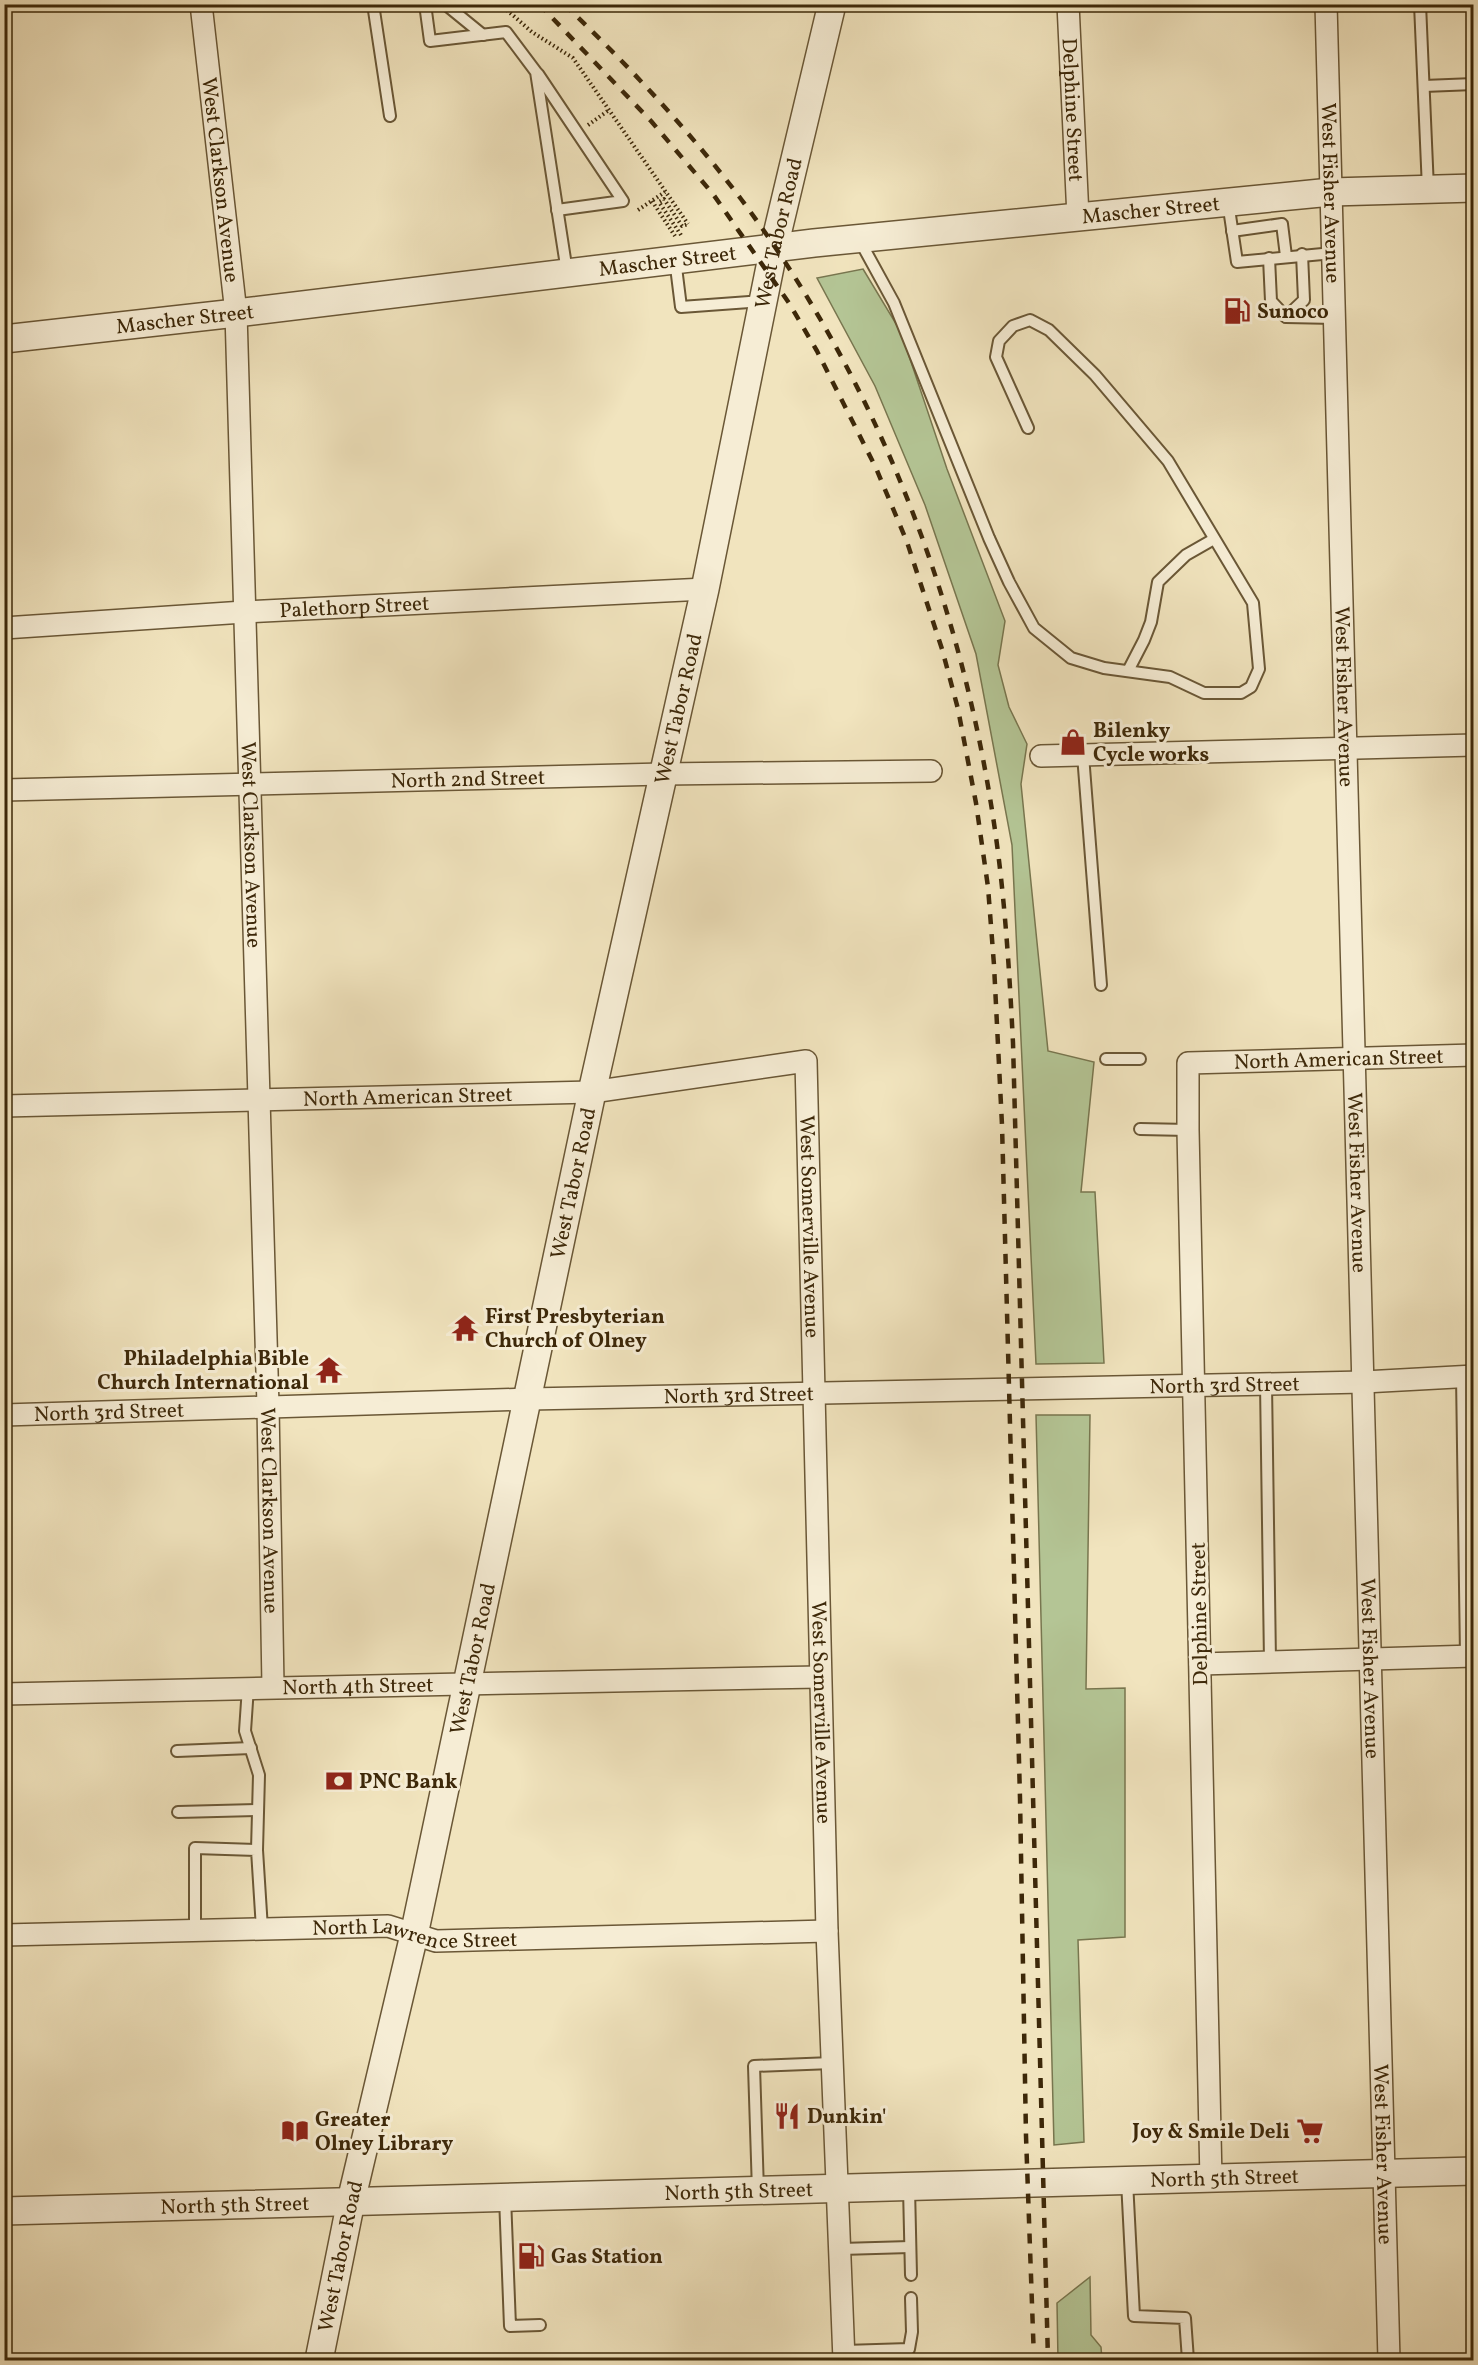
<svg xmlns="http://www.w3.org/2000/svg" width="1478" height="2365" viewBox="0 0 1478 2365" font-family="Vollkorn,serif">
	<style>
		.green { fill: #b4c595; stroke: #78764f; stroke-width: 1.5 }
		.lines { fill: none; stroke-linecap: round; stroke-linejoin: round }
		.service-casing { stroke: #6a5736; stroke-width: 14 }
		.minor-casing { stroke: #6a5736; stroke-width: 24 }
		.tertiary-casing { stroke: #6a5736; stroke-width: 30 }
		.path { stroke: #3d2809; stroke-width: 4; stroke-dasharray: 1.5 3; stroke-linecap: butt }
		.service { stroke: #f6edd5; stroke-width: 10 }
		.minor { stroke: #f6edd5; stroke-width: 21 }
		.tertiary { stroke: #f6edd5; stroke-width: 27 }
		.rail { stroke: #3d2809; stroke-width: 4.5; stroke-dasharray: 10 10; stroke-linecap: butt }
		.labels { text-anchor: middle; stroke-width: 6; stroke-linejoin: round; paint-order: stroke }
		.street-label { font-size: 21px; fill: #3d2809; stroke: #f6edd5 }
		.poi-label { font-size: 21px; font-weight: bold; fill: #3d2809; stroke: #f6edd5; text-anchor: start }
	</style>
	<rect width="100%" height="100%" fill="#f1e4be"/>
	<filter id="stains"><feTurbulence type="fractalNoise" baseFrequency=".00333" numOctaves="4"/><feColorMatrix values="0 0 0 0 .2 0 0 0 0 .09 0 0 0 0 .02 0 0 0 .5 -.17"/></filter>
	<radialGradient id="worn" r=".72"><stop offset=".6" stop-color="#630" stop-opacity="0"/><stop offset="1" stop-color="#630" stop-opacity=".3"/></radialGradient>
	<g class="green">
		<path d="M863 269 901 332 947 469 1005 621 998 665 1009 707 1027 744 1021 784 1048 1051 1094 1062 1081 1192H1095L1104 1363 1036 1364 1012 845 976 654 925 505 875 386 817 278Z"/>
		<path d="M1036 1415H1090L1086 1689 1125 1688V1937L1078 1940 1084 2142 1054 2145Z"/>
		<path d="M1090 2277 1091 2335 1101 2347 1102 2360H1058L1057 2303Z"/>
	</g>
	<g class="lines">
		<defs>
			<g id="service">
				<path d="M373 4 390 116"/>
				<path d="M425 4 430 41 506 32 536 72 567 272"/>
				<path d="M445 4 483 35"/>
				<path d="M1420 4 1428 189"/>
				<path d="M538 74 623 201 557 210"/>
				<path d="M1424 86 1474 84"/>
				<path d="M1228 202 1237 262 1333 253"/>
				<path d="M1232 231 1282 224 1286 256"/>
				<path d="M860 241 894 303 989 538 1009 582 1034 628 1071 658 1104 668 1170 677 1204 693H1241L1251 687 1259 669 1253 603 1168 461 1095 375 1049 330 1030 320 1013 326 999 341 996 357 1028 428"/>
				<path d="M1269 258 1271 301 1286 317 1335 318"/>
				<path d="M675 259 681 307 763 301"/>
				<path d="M1286 317 1304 300 1302 254"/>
				<path d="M1128 671 1144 640 1151 622 1158 582 1186 555 1214 539"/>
				<path d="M1083 755 1101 985"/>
				<path d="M1106 1059H1140"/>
				<path d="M1140 1129 1188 1130"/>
				<path d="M1462 1376 1466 1656"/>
				<path d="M1266 1384 1270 1661"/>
				<path d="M248 1687 245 1731 259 1775 257 1850"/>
				<path d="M177 1751 251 1748"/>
				<path d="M178 1812 258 1810"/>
				<path d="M195 1930V1848L257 1850 262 1929"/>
				<path d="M1127 2181 1134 2316 1185 2318 1188 2360"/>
				<path d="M909 2188 911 2275"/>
				<path d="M758 2191 754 2066 832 2063"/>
				<path d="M505 2197 510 2326 540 2325"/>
				<path d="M841 2249 910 2247"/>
				<path d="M844 2351 909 2349 912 2332 911 2298"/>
			</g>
			<g id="minor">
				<path id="s1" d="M201 4 236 313 268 1406 273 1686"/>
				<path id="s2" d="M1068 4 1078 217"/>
				<path id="s3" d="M1326 4 1389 2360"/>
				<path id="s4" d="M4 628 244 612 705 589"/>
				<path d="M1041 756 1474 745"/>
				<path id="s5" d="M4 790 663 774 931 771"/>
				<path id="s6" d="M4 1106 592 1092 806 1061 827 1931 844 2360"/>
				<path id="s7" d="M4 1415 529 1399 1364 1382 1474 1376"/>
				<path d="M1200 1664 1474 1656"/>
				<path id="s8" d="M4 1694C276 1686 548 1683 820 1677"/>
				<path id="s9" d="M4 1935 388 1926 436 1941 827 1931"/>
				<path id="s10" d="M1211 2180 1188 1130V1063L1474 1055"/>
			</g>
			<g id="tertiary">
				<path id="s11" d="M4 339 236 313 814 243 1331 192 1474 188"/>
				<path id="s12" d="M4 2211 1474 2171"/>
				<path id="s13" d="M319 2360 351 2201 414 1935 592 1092 705 589 774 247 832 4"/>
			</g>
		</defs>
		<use href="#service" class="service-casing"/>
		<use href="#minor" class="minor-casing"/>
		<use href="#tertiary" class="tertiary-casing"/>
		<g class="path">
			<path d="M500 4 532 32 573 58 688 224"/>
			<path d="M588 125 609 110"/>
			<path d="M652 201 675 236"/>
			<path d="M638 210 665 192"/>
			<path d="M681 235 659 202 664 199 682 226 688 224"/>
		</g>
		<use href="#service" class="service"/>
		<use href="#minor" class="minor"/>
		<use href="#tertiary" class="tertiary"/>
		<g class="rail">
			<path d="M539 4 651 121 713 194 789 303 817 351 876 468 907 542 942 649 958 709 976 803 988 887 994 965 1002 1125 1020 1798 1026 2136 1034 2360"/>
			<path d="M564 4C627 64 688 129 741 199 873 376 956 587 991 804 1004 883 1009 963 1013 1043L1048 2360"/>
		</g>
	</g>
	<defs>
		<symbol id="fuel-bare" viewBox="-9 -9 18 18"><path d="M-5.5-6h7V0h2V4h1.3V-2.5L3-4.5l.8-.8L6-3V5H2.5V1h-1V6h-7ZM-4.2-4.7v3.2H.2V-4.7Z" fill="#8f2418" stroke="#f6edd5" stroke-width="2.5" paint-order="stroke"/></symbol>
		<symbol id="shop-bare" viewBox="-9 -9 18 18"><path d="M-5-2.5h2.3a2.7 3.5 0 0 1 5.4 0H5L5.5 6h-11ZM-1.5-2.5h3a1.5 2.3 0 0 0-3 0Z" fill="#8f2418" stroke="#f6edd5" stroke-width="2.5" paint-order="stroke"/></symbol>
		<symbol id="temple-bare" viewBox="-9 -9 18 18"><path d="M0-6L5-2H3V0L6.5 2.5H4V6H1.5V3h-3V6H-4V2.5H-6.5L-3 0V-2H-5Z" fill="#8f2418" stroke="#f6edd5" stroke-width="2.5" paint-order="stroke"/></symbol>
		<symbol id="bank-bare" viewBox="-9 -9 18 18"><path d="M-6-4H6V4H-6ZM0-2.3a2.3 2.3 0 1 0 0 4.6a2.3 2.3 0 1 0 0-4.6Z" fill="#8f2418" stroke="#f6edd5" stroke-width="2.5" paint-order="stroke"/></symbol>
		<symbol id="restaurant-bare" viewBox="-9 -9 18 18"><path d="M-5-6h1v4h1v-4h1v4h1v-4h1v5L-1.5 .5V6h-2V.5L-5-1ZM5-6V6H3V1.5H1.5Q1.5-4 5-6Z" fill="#8f2418" stroke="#f6edd5" stroke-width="2.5" paint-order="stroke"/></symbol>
		<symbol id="library-bare" viewBox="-9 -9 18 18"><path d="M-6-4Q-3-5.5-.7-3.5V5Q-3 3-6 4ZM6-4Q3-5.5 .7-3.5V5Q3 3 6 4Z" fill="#8f2418" stroke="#f6edd5" stroke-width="2.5" paint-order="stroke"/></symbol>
		<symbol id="supermarket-bare" viewBox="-9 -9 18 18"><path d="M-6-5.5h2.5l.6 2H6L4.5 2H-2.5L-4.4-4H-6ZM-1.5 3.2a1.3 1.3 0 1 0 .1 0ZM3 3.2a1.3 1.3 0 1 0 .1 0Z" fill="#8f2418" stroke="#f6edd5" stroke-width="2.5" paint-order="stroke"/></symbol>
	</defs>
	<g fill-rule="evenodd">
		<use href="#fuel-bare" x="1218" y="292" width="38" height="38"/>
		<use href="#shop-bare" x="1054" y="723" width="38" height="38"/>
		<use href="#temple-bare" x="446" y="1309" width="38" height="38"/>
		<use href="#temple-bare" x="310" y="1351" width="38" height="38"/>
		<use href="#bank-bare" x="320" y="1762" width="38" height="38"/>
		<use href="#restaurant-bare" x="768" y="2097" width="38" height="38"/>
		<use href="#library-bare" x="276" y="2112" width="38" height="38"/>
		<use href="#supermarket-bare" x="1291" y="2112" width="38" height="38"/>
		<use href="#fuel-bare" x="512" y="2237" width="38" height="38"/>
	</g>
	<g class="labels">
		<g class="street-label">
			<text dy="7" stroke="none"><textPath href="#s2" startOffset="106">Delphine Street</textPath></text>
			<text dy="7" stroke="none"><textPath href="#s1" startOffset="177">West Clarkson Avenue</textPath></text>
			<text dy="7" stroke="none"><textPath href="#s3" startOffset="189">West Fisher Avenue</textPath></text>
			<text dy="7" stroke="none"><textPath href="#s11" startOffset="1154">Mascher Street</textPath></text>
			<text dy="7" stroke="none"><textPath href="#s13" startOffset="2176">West Tabor Road</textPath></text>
			<text dy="7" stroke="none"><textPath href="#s11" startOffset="668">Mascher Street</textPath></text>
			<text dy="7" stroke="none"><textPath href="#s11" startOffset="182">Mascher Street</textPath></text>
			<text dy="7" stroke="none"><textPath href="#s4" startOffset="351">Palethorp Street</textPath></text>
			<text dy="7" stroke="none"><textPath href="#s3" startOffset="693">West Fisher Avenue</textPath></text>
			<text dy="7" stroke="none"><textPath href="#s13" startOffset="1690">West Tabor Road</textPath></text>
			<text dy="7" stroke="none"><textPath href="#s5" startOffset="464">North 2nd Street</textPath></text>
			<text dy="7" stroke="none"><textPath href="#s1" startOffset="843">West Clarkson Avenue</textPath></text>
			<text dy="7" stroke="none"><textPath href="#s10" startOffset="1268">North American Street</textPath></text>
			<text dy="7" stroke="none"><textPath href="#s6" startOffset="404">North American Street</textPath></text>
			<text dy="7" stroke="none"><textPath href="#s13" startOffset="1204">West Tabor Road</textPath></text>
			<text dy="7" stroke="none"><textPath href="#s3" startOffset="1179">West Fisher Avenue</textPath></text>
			<text dy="7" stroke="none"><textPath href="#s6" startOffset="970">West Somerville Avenue</textPath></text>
			<text dy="7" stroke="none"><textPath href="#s7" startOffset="1221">North 3rd Street</textPath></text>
			<text dy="7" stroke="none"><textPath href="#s7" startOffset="735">North 3rd Street</textPath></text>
			<text dy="7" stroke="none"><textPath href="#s7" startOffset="105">North 3rd Street</textPath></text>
			<text dy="7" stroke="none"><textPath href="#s1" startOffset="1509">West Clarkson Avenue</textPath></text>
			<text transform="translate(1199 1614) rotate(-91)" y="7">Delphine Street</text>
			<text dy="7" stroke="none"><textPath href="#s13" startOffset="718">West Tabor Road</textPath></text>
			<text dy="7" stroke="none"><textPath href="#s3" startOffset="1665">West Fisher Avenue</textPath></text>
			<text dy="7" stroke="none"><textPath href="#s8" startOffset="354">North 4th Street</textPath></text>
			<text dy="7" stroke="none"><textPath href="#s6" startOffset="1456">West Somerville Avenue</textPath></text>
			<text dy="7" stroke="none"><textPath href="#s9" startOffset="412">North Lawrence Street</textPath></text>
			<text dy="7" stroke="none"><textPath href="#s3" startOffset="2151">West Fisher Avenue</textPath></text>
			<text dy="7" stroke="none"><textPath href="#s12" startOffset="1221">North 5th Street</textPath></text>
			<text dy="7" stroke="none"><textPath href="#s12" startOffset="735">North 5th Street</textPath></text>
			<text dy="7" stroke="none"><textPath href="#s12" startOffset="231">North 5th Street</textPath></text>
			<text dy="7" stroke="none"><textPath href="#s13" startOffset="106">West Tabor Road</textPath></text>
		</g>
		<g class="poi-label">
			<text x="1257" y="318">Sunoco</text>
			<text x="1093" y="737">Bilenky<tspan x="1093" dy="24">Cycle works</tspan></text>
			<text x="485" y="1323">First Presbyterian<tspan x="485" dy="24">Church of Olney</tspan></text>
			<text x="309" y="1365" text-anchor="end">Philadelphia Bible<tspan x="309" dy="24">Church International</tspan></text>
			<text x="359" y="1788">PNC Bank</text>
			<text x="807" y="2123">Dunkin'</text>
			<text x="315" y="2126">Greater<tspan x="315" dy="24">Olney Library</tspan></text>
			<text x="1290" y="2138" text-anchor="end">Joy &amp; Smile Deli</text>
			<text x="551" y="2263">Gas Station</text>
		</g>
	</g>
	<rect width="1478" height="2365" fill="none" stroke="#f1e4be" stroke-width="24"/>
	<rect x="6" y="6" width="1466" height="2353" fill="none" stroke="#3d2809" stroke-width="3"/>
	<rect x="12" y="12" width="1454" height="2341" fill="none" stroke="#3d2809" stroke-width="1.5"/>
	<rect width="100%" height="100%" filter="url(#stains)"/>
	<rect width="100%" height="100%" fill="url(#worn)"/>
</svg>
